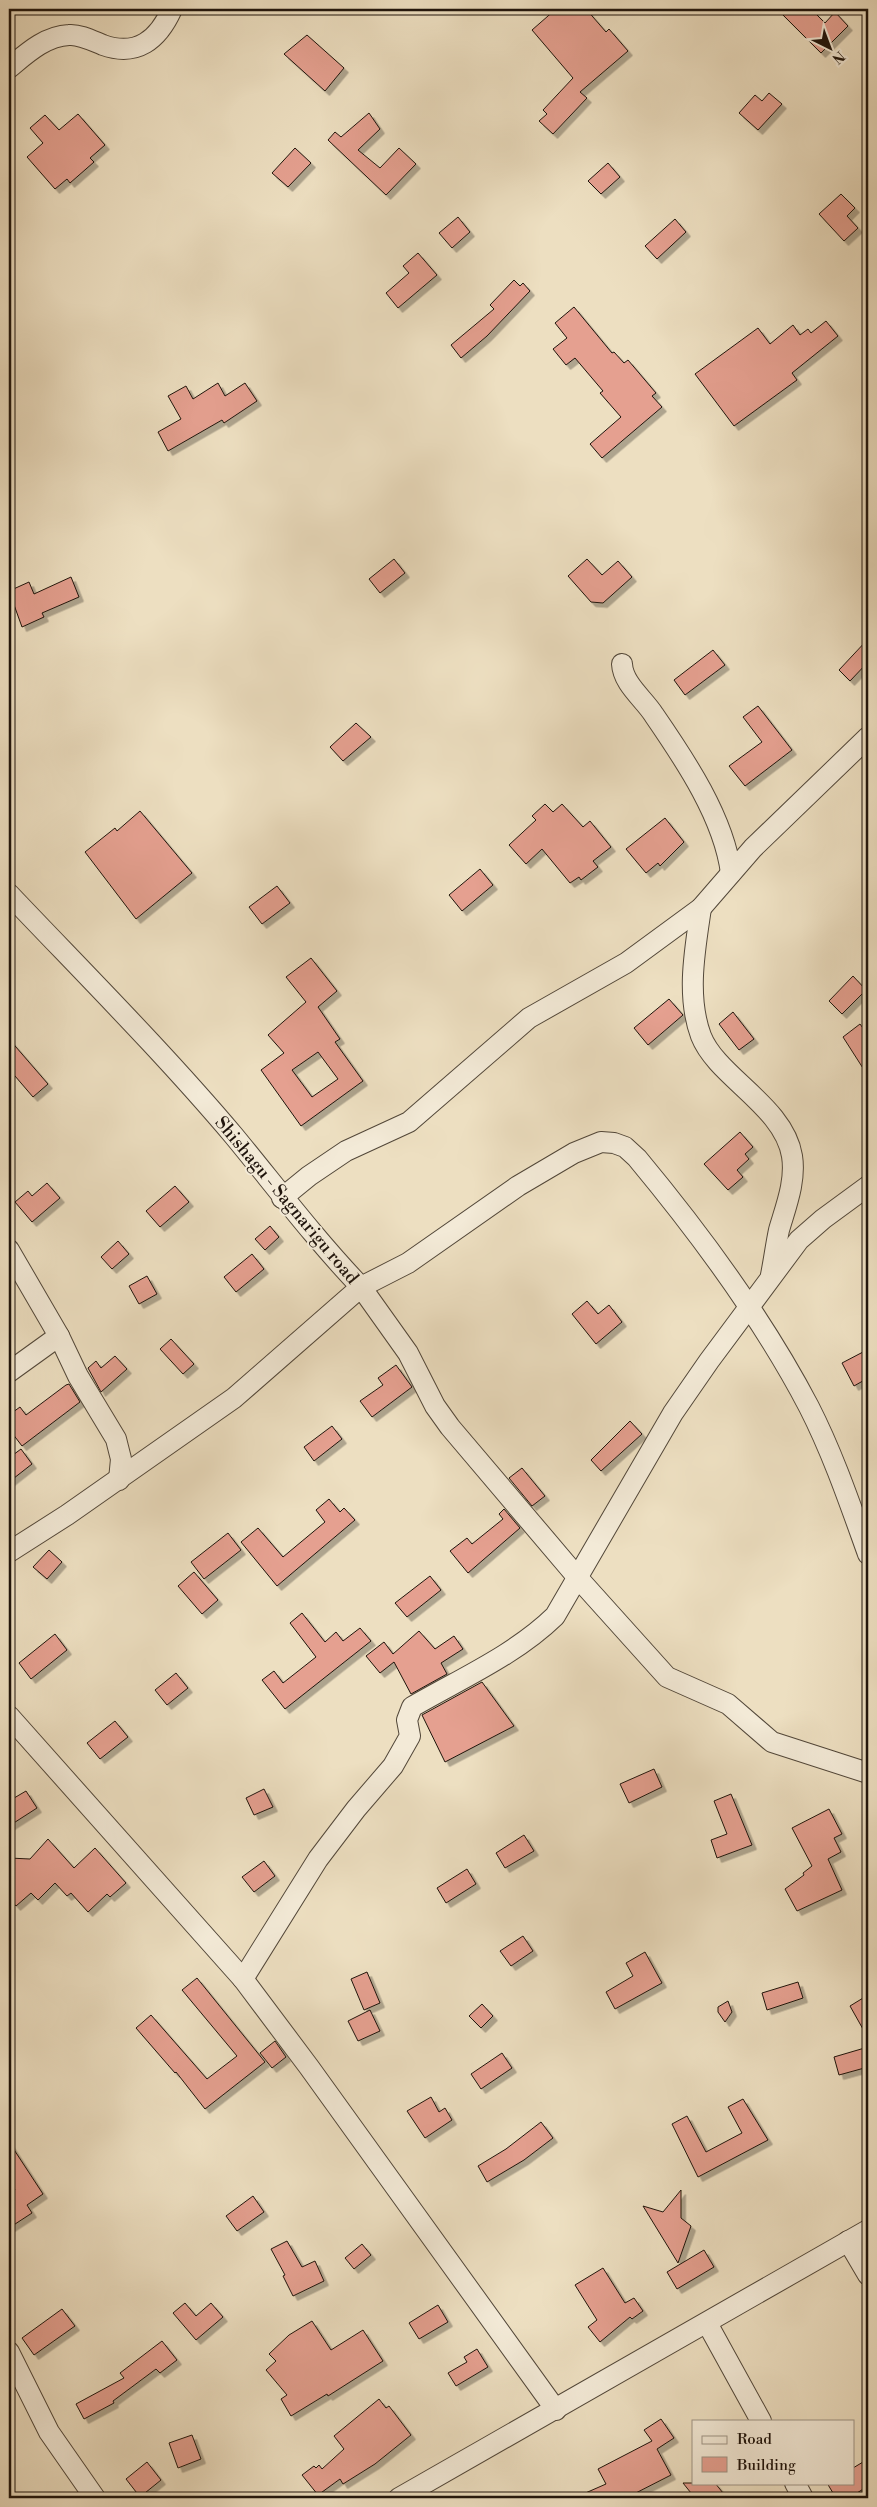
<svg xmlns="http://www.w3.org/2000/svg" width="877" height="2507" viewBox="0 0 877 2507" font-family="'Libre Bodoni',serif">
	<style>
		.building { fill: #e5a090; stroke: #1f140c; fill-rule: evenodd; filter: url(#shadow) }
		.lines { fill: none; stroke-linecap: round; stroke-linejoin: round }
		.street-casing { stroke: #524739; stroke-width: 22 }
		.street { stroke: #f3ead7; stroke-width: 20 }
		.labels { text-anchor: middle; stroke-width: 4; stroke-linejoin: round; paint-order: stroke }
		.street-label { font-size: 18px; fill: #1f140c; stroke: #f3ead7 }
	</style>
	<defs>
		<filter id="shadow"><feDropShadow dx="4.5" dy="4.5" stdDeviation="0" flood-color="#0004"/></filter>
	</defs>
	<rect width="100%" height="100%" fill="#eddfc1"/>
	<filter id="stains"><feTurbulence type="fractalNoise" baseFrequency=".004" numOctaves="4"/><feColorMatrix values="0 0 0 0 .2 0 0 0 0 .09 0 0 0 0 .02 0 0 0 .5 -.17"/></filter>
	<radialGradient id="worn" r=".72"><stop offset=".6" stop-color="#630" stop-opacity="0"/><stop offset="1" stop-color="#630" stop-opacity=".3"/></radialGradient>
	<g class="building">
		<path d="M556 9H586L606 32 609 29 628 51 580 92 587 98 553 134 539 121 547 114 543 110 573 78 532 30Z"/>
		<path d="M777 9H811L825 23 835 12 848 26 821 53Z"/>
		<path d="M307 35 344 68 325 91 284 54Z"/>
		<path d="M769 93 782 104 758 130 739 113 755 95 762 101Z"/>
		<path d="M369 113 380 129 358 150 380 168 399 148 416 164 386 195 328 140 335 132 341 137Z"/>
		<path d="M78 114 105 145 90 158 94 162 70 183 67 179 55 189 27 157 43 143 30 128 45 115 59 130Z"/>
		<path d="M295 148 311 163 288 187 272 173Z"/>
		<path d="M608 163 620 177 601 194 588 181Z"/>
		<path d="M841 194 855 208 847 216 858 228 844 241 819 214Z"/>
		<path d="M458 217 470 232 452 248 439 233Z"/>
		<path d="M675 219 686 232 657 259 645 246Z"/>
		<path d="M418 253 437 275 398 308 386 293 409 273 403 266Z"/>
		<path d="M514 280 520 286 523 283 530 291 487 336 461 358 451 345 494 309 490 305Z"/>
		<path d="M574 307 612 353 614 352 624 363 628 360 656 393 652 396 662 407 602 458 590 444 621 417 600 393 603 391 575 358 566 365 553 349 567 338 555 323Z"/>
		<path d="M826 321 838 336 792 373 797 380 734 426 695 374 758 328 770 344 793 325 800 335 808 329 811 333Z"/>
		<path d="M218 383 225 396 245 383 257 401 224 423 222 420 168 451 158 432 181 419 168 396 186 386 193 399Z"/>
		<path d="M394 559 405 573 380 593 369 579Z"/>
		<path d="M587 559 602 575 618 561 632 577 603 603 591 602 568 576Z"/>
		<path d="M71 577 79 597 42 613 44 617 22 627 9 591 29 582 34 594Z"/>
		<path d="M868 639V662L850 681 839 670Z"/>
		<path d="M713 650 725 665 685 695 674 680Z"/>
		<path d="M758 706 792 750 745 786 729 766 762 742 743 717Z"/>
		<path d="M356 723 371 737 343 761 330 747Z"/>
		<path d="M545 804 553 812 562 804 583 827 590 821 611 847 593 861 598 867 581 880 579 877 570 883 542 849 526 864 509 845 536 820 532 816Z"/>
		<path d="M140 811 192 873 136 919 85 852 115 828 117 831Z"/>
		<path d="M665 818 684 842 660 866 658 863 646 873 626 849Z"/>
		<path d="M480 869 493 885 462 911 449 895Z"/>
		<path d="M277 886 290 903 262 924 249 907Z"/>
		<path d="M311 958 337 991 318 1007 340 1039 335 1042 363 1081 301 1126 261 1070 284 1053 268 1035 306 1002 286 977ZM318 1052 338 1079 312 1097 292 1070Z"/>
		<path d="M853 976 866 990 842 1014 829 1001Z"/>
		<path d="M669 999 683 1015 648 1045 634 1028Z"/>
		<path d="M733 1012 754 1039 739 1050 719 1024Z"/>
		<path d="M860 1024 868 1035V1076L843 1037Z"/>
		<path d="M9 1039 48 1084 33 1097 9 1069Z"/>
		<path d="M740 1132 753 1147 745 1154 749 1159 737 1170 743 1177 728 1190 704 1164Z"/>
		<path d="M47 1183 60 1198 32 1222 15 1202 28 1191 32 1196Z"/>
		<path d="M175 1186 189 1202 160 1227 146 1211Z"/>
		<path d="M270 1226 279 1237 265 1250 255 1239Z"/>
		<path d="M118 1241 129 1254 112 1269 101 1257Z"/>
		<path d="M252 1254 264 1269 236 1292 224 1277Z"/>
		<path d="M147 1276 157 1294 139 1304 129 1286Z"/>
		<path d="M587 1301 598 1314 609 1305 622 1322 596 1344 572 1314Z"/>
		<path d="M171 1339 194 1364 183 1374 160 1349Z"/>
		<path d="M863 1352 868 1363V1378L854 1386 842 1363Z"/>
		<path d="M115 1356 127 1369 101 1392 88 1368 96 1361 101 1368Z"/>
		<path d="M396 1365 412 1387 372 1417 360 1401 383 1385 378 1378Z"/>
		<path d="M69 1384 80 1402 22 1446 9 1429V1415L20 1407 26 1415 66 1385Z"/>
		<path d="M630 1421 642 1434 601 1471 591 1460Z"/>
		<path d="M332 1426 342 1439 314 1461 304 1447Z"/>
		<path d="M21 1449 32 1464 9 1482V1458Z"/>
		<path d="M522 1468 545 1496 532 1506 509 1478Z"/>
		<path d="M329 1499 340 1512 344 1508 355 1520 277 1586 241 1542 258 1528 283 1557 325 1522 316 1510Z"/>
		<path d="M504 1509 520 1528 468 1573 450 1551 467 1538 472 1544 503 1519 499 1514Z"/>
		<path d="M228 1533 241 1550 204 1579 191 1562Z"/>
		<path d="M49 1550 62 1562 47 1579 33 1567Z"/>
		<path d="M194 1572 218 1600 202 1614 178 1586Z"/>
		<path d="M430 1576 441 1590 407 1617 395 1603Z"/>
		<path d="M302 1613 325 1642 336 1632 343 1641 360 1628 371 1641 285 1709 262 1680 274 1671 283 1683 316 1657 290 1623Z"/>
		<path d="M419 1631 435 1649 454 1636 463 1649 441 1663 447 1674 411 1694 394 1662 380 1673 366 1656 384 1642 393 1654Z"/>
		<path d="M55 1634 67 1650 31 1679 19 1663Z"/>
		<path d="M176 1673 188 1688 167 1705 155 1690Z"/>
		<path d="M482 1682 514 1726 445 1762 422 1715Z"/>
		<path d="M115 1721 128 1737 100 1759 87 1743Z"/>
		<path d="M654 1769 662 1787 629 1803 620 1784Z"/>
		<path d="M264 1789 273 1807 254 1815 246 1798Z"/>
		<path d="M26 1791 37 1808 9 1826V1801Z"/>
		<path d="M731 1794 752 1845 717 1858 711 1840 727 1834 714 1801Z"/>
		<path d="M829 1809 842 1834 834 1838 841 1852 828 1859 842 1890 797 1911 785 1889 804 1875 803 1873 812 1866 792 1828Z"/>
		<path d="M524 1835 534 1851 505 1868 496 1853Z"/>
		<path d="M48 1839 74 1868 95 1848 126 1883 110 1897 107 1894 88 1912 71 1893 67 1896 55 1883 38 1900 31 1893 16 1906 9 1898V1858L30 1859Z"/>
		<path d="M264 1861 275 1876 254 1892 242 1877Z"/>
		<path d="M467 1869 476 1884 446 1903 437 1888Z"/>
		<path d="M523 1936 533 1951 511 1966 500 1951Z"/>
		<path d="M645 1952 662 1983 615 2009 606 1992 633 1976 626 1963Z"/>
		<path d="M367 1972 380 2003 364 2010 351 1979Z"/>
		<path d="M197 1978 265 2062 205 2109 176 2072 175 2073 136 2028 151 2015 207 2079 237 2056 182 1990Z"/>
		<path d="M798 1982 803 1998 767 2010 762 1993Z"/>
		<path d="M868 1995V2038L850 2006Z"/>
		<path d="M728 2001 732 2012 725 2022 718 2012V2007Z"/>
		<path d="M482 2004 493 2016 481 2028 469 2016Z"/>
		<path d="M370 2010 380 2031 358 2041 348 2021Z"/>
		<path d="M275 2041 286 2057 272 2068 260 2053Z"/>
		<path d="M868 2047V2067L839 2075 834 2057Z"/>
		<path d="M502 2053 512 2068 481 2089 471 2074Z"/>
		<path d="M431 2097 439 2112 445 2108 452 2120 425 2138 407 2111Z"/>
		<path d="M743 2099 768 2140 698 2177 672 2124 687 2116 706 2152 742 2133 728 2107Z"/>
		<path d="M541 2122 553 2138 524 2160 487 2182 478 2166 506 2149Z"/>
		<path d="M9 2142 43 2194 27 2205 32 2213 9 2228V2194L15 2190 9 2180Z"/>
		<path d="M681 2190V2218L691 2226 678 2263 643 2206 663 2212Z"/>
		<path d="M253 2196 264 2212 237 2231 226 2216Z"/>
		<path d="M287 2241 302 2267 315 2261 324 2281 293 2296 283 2276 285 2275 271 2249Z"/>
		<path d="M362 2244 371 2255 354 2269 345 2258Z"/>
		<path d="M704 2250 714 2267 677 2289 667 2272Z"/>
		<path d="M603 2268 625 2303 634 2298 643 2311 632 2319 630 2317 600 2342 588 2327 597 2320 575 2285Z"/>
		<path d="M185 2303 196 2316 211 2303 223 2317 196 2340 173 2313Z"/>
		<path d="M438 2305 448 2322 419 2339 409 2323Z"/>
		<path d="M62 2309 75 2326 34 2355 22 2338Z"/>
		<path d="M312 2321 331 2350 363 2330 383 2361 328 2396 327 2394 291 2416 281 2399 287 2395 266 2370 276 2361 269 2354 289 2335Z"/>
		<path d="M162 2341 177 2360 160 2373 156 2369 113 2401 114 2403 84 2419 76 2404 124 2378 120 2373Z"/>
		<path d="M477 2349 488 2367 456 2386 448 2373 467 2362 464 2357Z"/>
		<path d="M379 2399 386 2408 389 2406 411 2435 375 2464 343 2484 340 2479 318 2495 302 2475 314 2466 316 2468 319 2465 322 2469 344 2449 334 2436Z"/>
		<path d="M661 2419 674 2438 657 2449 671 2475 626 2498H574L606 2484 598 2469 652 2441 644 2430Z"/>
		<path d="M192 2435 201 2459 178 2468 169 2443Z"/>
		<path d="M868 2459V2486L849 2498H836L827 2483H853V2468Z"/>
		<path d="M147 2462 161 2480 140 2497 126 2479Z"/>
		<path d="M683 2483H715L727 2498H695Z"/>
	</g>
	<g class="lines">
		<defs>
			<g id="street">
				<path d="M9 68C26 54 45 36 69 35 80 34 93 41 103 45 137 57 158 40 172 9"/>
				<path d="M622 664C623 684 644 699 654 715 685 760 724 818 731 873"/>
				<path d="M9 894C85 974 163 1052 234 1136 276 1187 315 1239 361 1287L408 1263 518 1186 574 1153 601 1142 614 1143 625 1147 637 1158C701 1235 762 1317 809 1407 833 1454 850 1504 868 1554"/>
				<path d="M701 908C695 949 686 996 701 1036 717 1077 784 1106 792 1156 796 1181 786 1206 779 1230 776 1244 774 1260 771 1275"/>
				<path d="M282 1198 309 1176 346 1151 409 1122 529 1018 626 963 701 908 753 848 868 737"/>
				<path d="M9 1250 59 1336 78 1376 116 1439 121 1459 119 1480"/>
				<path d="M9 1372 59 1336"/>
				<path d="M9 1552 67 1515 234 1398 361 1287 408 1353 435 1406 450 1427 578 1578 667 1677 728 1704 772 1742 868 1773"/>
				<path d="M9 1716 243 1979 309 2067 556 2410"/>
				<path d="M243 1979 318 1859 356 1809 393 1766 410 1736 407 1720 412 1707C460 1679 515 1655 555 1616L673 1413 709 1361 799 1240 823 1219 868 1186"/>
				<path d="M848 2241 868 2275"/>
				<path d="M707 2323 761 2421"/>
				<path d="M9 2352 49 2432 95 2498"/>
				<path d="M795 2483 803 2498"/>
				<path d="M399 2498 868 2230"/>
			</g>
		</defs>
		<use href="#street" class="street-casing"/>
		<use href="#street" class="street"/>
	</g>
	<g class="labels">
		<g class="street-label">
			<text transform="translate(287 1200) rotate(50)" y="6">Shishagu - Sagnarigu road</text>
		</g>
	</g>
	<rect width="877" height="2507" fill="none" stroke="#eddfc1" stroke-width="30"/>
	<rect x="10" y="10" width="857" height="2487" fill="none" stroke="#1f140c" stroke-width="2.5"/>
	<rect x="15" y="15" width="847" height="2477" fill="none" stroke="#1f140c"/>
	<rect x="692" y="2420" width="162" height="65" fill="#f3ead7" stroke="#9e9486"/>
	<rect x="702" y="2436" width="25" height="8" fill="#f3ead7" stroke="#9e9486"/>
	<text x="737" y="2444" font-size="15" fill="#1f140c">Road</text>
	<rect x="702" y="2457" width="25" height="15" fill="#e5a090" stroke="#9e9486"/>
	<text x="737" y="2470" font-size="15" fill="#1f140c">Building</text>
	<g transform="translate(830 48) rotate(138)" stroke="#f3ead7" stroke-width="4" paint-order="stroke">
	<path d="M0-4L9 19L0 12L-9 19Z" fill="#1f140c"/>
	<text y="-8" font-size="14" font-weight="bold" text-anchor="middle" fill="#1f140c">N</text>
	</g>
	<rect width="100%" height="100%" filter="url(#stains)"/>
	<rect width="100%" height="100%" fill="url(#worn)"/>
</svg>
